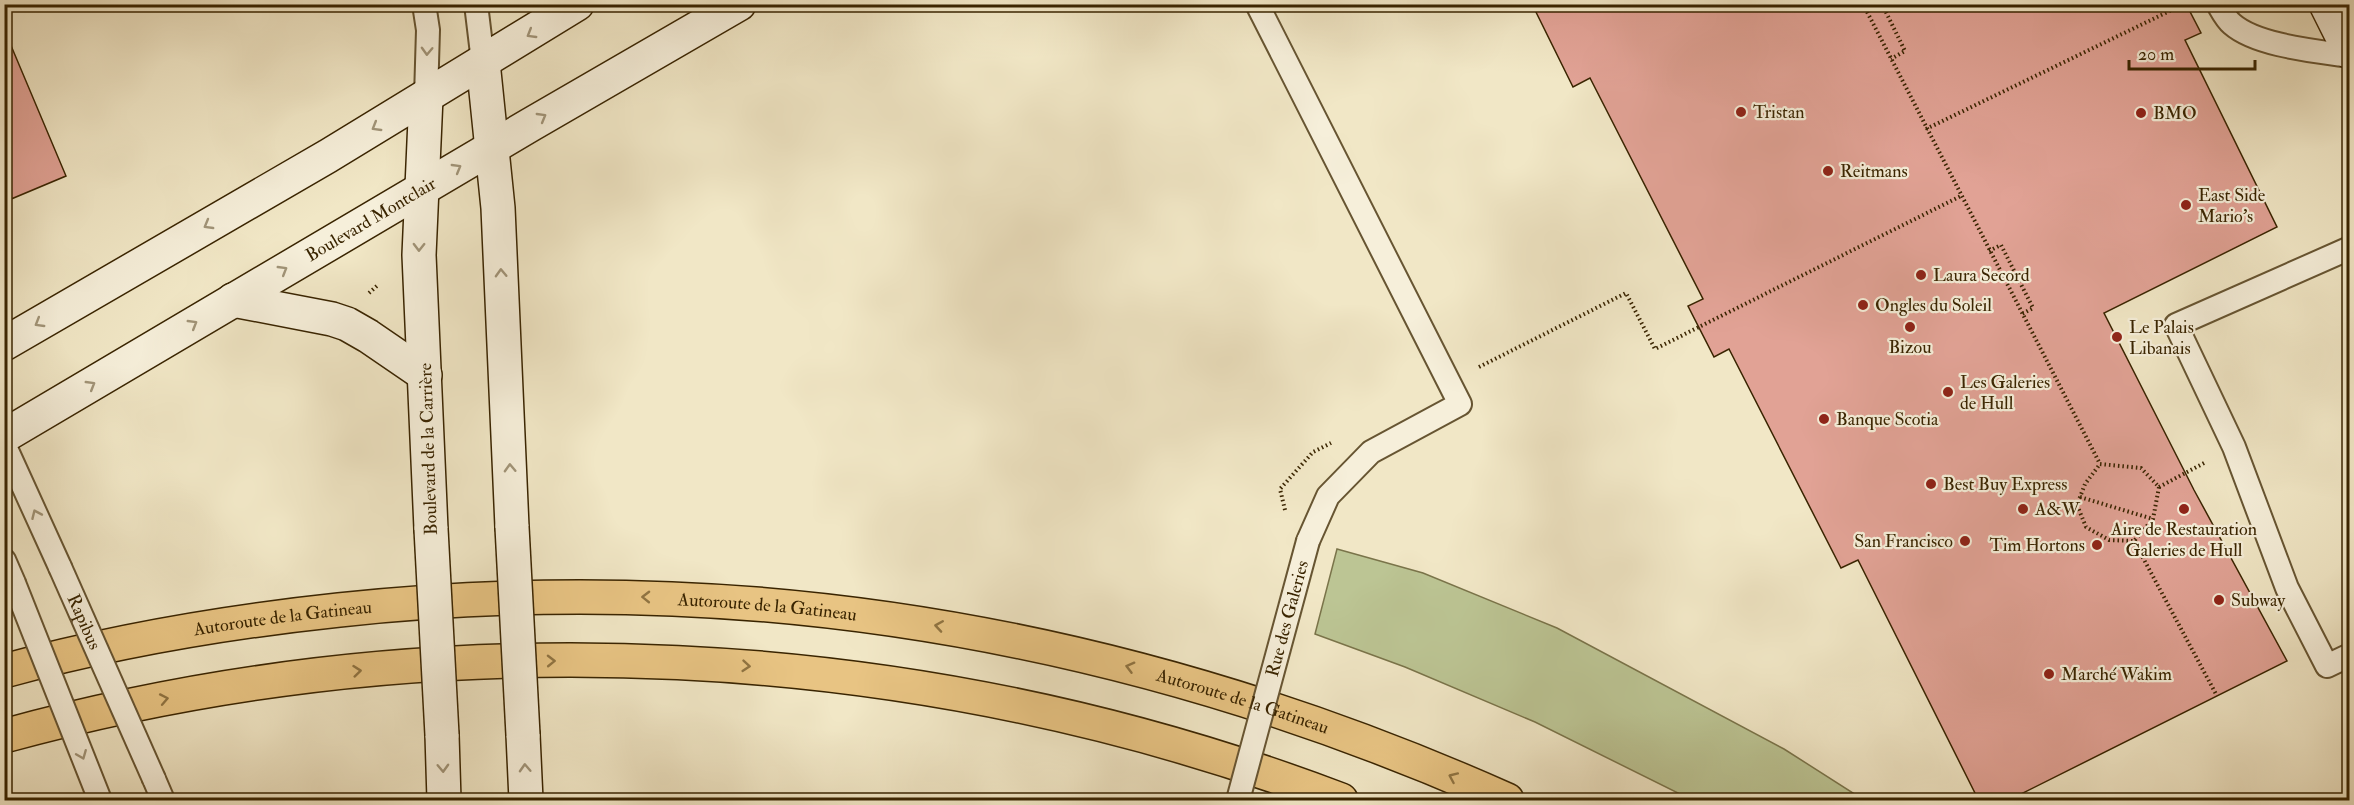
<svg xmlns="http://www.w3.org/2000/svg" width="2354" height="805" viewBox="0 0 2354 805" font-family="'IM FELL Double Pica',serif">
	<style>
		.green { fill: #bcc594; stroke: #7a744a; stroke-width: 1.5 }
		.building { fill: #e1a295; stroke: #392400; stroke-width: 1.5 }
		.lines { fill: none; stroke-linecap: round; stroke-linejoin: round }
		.service-casing { stroke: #675532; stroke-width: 26 }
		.secondary-casing { stroke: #392400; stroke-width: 36 }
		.motorway-casing { stroke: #392400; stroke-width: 36 }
		.path { stroke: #392400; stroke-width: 4; stroke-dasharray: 1.5 3; stroke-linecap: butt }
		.service { stroke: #f6efda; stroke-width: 22 }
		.secondary { stroke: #f6efda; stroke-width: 33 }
		.motorway { stroke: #e8c483; stroke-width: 33 }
		.service-bridge-casing { stroke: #675532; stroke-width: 26; stroke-linecap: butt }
		.secondary-bridge-casing { stroke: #392400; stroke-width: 36; stroke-linecap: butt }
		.service-bridge { stroke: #f6efda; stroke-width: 22 }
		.secondary-bridge { stroke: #f6efda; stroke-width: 33 }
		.oneway { stroke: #a19478 }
		.oneway2 { stroke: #907442 }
		.poi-dot { fill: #8f2418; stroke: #f6efda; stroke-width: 2 }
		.labels { text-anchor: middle; stroke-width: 4.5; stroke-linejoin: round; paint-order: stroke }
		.poi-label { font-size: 18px; fill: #392400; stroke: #f6efda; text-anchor: start }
		.street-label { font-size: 18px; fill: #392400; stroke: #f6efda }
	</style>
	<rect width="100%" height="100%" fill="#f1e7c6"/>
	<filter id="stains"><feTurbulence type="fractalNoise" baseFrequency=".00333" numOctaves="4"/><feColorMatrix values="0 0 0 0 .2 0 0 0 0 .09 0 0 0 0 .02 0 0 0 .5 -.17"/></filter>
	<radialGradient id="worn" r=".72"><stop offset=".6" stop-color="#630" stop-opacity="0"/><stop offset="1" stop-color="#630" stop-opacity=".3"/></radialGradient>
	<path class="green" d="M1337 549 1423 573 1557 628 1784 749 1864 800H1692L1535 722 1405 667 1315 634Z"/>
	<g class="building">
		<path d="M1532 4H2186L2201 33 2185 40 2277 227 2104 313 2194 490 2287 661 2007 801H1979L1858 560 1841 568 1729 349 1714 357 1688 306 1703 299 1590 78 1573 87Z"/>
		<path d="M4 29 66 176 4 202Z"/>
	</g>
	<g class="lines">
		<defs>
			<g id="service">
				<path d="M424 4 428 30 426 97"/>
				<path d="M476 4 483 62"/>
				<path d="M1257 4 1460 404 1371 452 1328 496 1308 541"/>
				<path d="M2218 4C2222 11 2226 19 2232 24 2257 46 2317 51 2350 56"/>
				<path d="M2350 248 2176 325 2234 447 2287 588 2327 666 2350 655"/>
				<path d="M4 444 60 567"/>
				<path d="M4 560 14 583"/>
				<path d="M154 779 163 800"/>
			</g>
			<g id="secondary">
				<path d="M2326 4 2350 52"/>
				<path d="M483 62 498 208 512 527"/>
				<path d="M426 97 419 255 431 529"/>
				<path d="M233 300 332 319 347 324 368 336 425 375"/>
				<path d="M4 344 328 156 577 4"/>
				<path id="s1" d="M4 436 530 125 739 4"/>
				<path d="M442 735 444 800"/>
				<path d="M523 735 526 800"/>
			</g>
			<g id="motorway">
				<path id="s2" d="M4 671C114 641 226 622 339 610 745 566 1135 634 1507 800"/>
				<path d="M4 736C442 616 917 639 1341 800"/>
			</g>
		</defs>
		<use href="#service" class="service-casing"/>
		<use href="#secondary" class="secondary-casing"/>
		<use href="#motorway" class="motorway-casing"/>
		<g class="path">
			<path d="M1863 4 2100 464"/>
			<path d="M1882 4 1905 51 1891 59"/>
			<path d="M1926 129 2184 4"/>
			<path d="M1989 251 2001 245 2033 308 2022 314"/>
			<path d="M369 293 379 284"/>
			<path d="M1479 367 1626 293 1655 349 1961 196"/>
			<path d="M2100 464 2141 468 2159 487 2153 519 2134 541 2109 540 2086 527 2077 505 2085 484Z"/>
			<path d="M2159 487 2206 462"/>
			<path d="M2080 497 2153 519"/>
			<path d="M1285 510 1280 489 1313 452 1331 443"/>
			<path d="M2134 541 2217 696"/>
		</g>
		<use href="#service" class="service"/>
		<use href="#secondary" class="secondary"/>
		<use href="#motorway" class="motorway"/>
		<defs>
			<g id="service-bridge">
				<path id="s3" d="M60 567 154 779"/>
				<path d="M14 583 100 800"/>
				<path id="s4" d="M1238 800 1308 541"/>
			</g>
			<g id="secondary-bridge">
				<path d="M512 527 523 735"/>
				<path d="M431 529 442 735"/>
			</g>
		</defs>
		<use href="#service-bridge" class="service-bridge-casing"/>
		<use href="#secondary-bridge" class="secondary-bridge-casing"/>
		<use href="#service-bridge" class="service-bridge"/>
		<use href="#secondary-bridge" class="secondary-bridge"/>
	</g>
	<defs><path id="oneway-chevron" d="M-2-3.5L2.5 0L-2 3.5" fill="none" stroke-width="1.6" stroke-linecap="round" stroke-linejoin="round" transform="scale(1.5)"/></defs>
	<g class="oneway">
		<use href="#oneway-chevron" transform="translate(531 34) rotate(149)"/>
		<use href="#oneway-chevron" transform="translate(427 51) rotate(92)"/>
		<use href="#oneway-chevron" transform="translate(542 117) rotate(-30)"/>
		<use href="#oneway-chevron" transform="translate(376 127) rotate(149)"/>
		<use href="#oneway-chevron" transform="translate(457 168) rotate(-30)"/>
		<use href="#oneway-chevron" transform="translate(208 225) rotate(150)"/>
		<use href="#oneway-chevron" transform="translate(419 247) rotate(91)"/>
		<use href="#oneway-chevron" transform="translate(283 270) rotate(-31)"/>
		<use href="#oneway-chevron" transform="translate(501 273) rotate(-92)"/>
		<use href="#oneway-chevron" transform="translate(39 323) rotate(149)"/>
		<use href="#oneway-chevron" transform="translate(193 324) rotate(-31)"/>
		<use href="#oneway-chevron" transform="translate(91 385) rotate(-31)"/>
		<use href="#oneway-chevron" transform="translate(510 468) rotate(-92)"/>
		<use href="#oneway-chevron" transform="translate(36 514) rotate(-114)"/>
		<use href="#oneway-chevron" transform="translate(82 755) rotate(68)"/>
		<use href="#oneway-chevron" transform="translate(443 768) rotate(88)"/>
		<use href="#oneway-chevron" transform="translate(525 768) rotate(-93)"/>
	</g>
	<g class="oneway2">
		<use href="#oneway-chevron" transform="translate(646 597) rotate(-179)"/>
		<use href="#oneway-chevron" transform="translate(939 626) rotate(-171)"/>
		<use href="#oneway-chevron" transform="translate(551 661) rotate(-1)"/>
		<use href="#oneway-chevron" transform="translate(746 666) rotate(5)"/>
		<use href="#oneway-chevron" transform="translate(1130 667) rotate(-165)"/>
		<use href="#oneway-chevron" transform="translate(357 671) rotate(-6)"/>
		<use href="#oneway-chevron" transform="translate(164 699) rotate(-11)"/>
		<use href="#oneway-chevron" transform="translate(1453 777) rotate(-156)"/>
	</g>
	<g class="poi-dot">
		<circle cx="1741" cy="112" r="6"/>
		<circle cx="2141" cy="113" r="6"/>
		<circle cx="1828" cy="171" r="6"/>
		<circle cx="2186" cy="205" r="6"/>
		<circle cx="1921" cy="275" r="6"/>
		<circle cx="1863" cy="305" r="6"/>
		<circle cx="1910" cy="327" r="6"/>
		<circle cx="2117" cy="337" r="6"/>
		<circle cx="1948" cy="392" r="6"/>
		<circle cx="1824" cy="419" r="6"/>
		<circle cx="1931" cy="484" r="6"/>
		<circle cx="2023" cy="509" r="6"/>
		<circle cx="2184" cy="509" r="6"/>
		<circle cx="1965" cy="541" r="6"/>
		<circle cx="2097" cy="545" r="6"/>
		<circle cx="2219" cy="600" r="6"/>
		<circle cx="2049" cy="674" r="6"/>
	</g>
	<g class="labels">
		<g class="poi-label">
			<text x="1753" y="118">Tristan</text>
			<text x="2153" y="119">BMO</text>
			<text x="1840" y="177">Reitmans</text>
			<text x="2198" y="201">East Side<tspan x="2198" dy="21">Mario's</tspan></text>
			<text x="1933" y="281">Laura Secord</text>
			<text x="1875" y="311">Ongles du Soleil</text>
			<text x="2129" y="333">Le Palais<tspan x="2129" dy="21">Libanais</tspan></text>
			<text x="1910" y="353" text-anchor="middle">Bizou</text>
			<text x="1960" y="388">Les Galeries<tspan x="1960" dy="21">de Hull</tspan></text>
			<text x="1836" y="425">Banque Scotia</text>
			<text x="1943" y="490">Best Buy Express</text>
			<text x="2035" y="515">A&amp;W</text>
			<text x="2184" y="535" text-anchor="middle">Aire de Restauration<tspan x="2184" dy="21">Galeries de Hull</tspan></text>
			<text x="1953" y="547" text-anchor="end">San Francisco</text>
			<text x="2085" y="551" text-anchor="end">Tim Hortons</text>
			<text x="2231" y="606">Subway</text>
			<text x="2061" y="680">Marché Wakim</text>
		</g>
		<g class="street-label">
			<text dy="6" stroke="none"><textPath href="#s1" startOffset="426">Boulevard Montclair</textPath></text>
			<text transform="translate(428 449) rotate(-92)" y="6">Boulevard de la Carrière</text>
			<text dy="6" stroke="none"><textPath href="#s2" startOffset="770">Autoroute de la Gatineau</textPath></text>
			<text dy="6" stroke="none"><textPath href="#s4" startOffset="188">Rue des Galeries</textPath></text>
			<text dy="6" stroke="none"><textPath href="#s2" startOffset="284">Autoroute de la Gatineau</textPath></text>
			<text dy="6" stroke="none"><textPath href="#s3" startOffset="60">Rapibus</textPath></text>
			<text dy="6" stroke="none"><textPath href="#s2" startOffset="1256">Autoroute de la Gatineau</textPath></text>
		</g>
	</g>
	<rect width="2354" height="805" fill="none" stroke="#f1e7c6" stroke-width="24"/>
	<rect x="6" y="6" width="2342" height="793" fill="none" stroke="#392400" stroke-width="3"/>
	<rect x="12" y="12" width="2330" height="781" fill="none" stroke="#392400" stroke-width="1.5"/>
	<path d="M2129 60v9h126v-9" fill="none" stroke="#392400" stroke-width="3"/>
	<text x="2138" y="60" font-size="18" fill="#392400" stroke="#f6efda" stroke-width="4.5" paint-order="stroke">20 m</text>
	<rect width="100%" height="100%" filter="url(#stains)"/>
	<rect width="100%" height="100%" fill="url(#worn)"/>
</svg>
